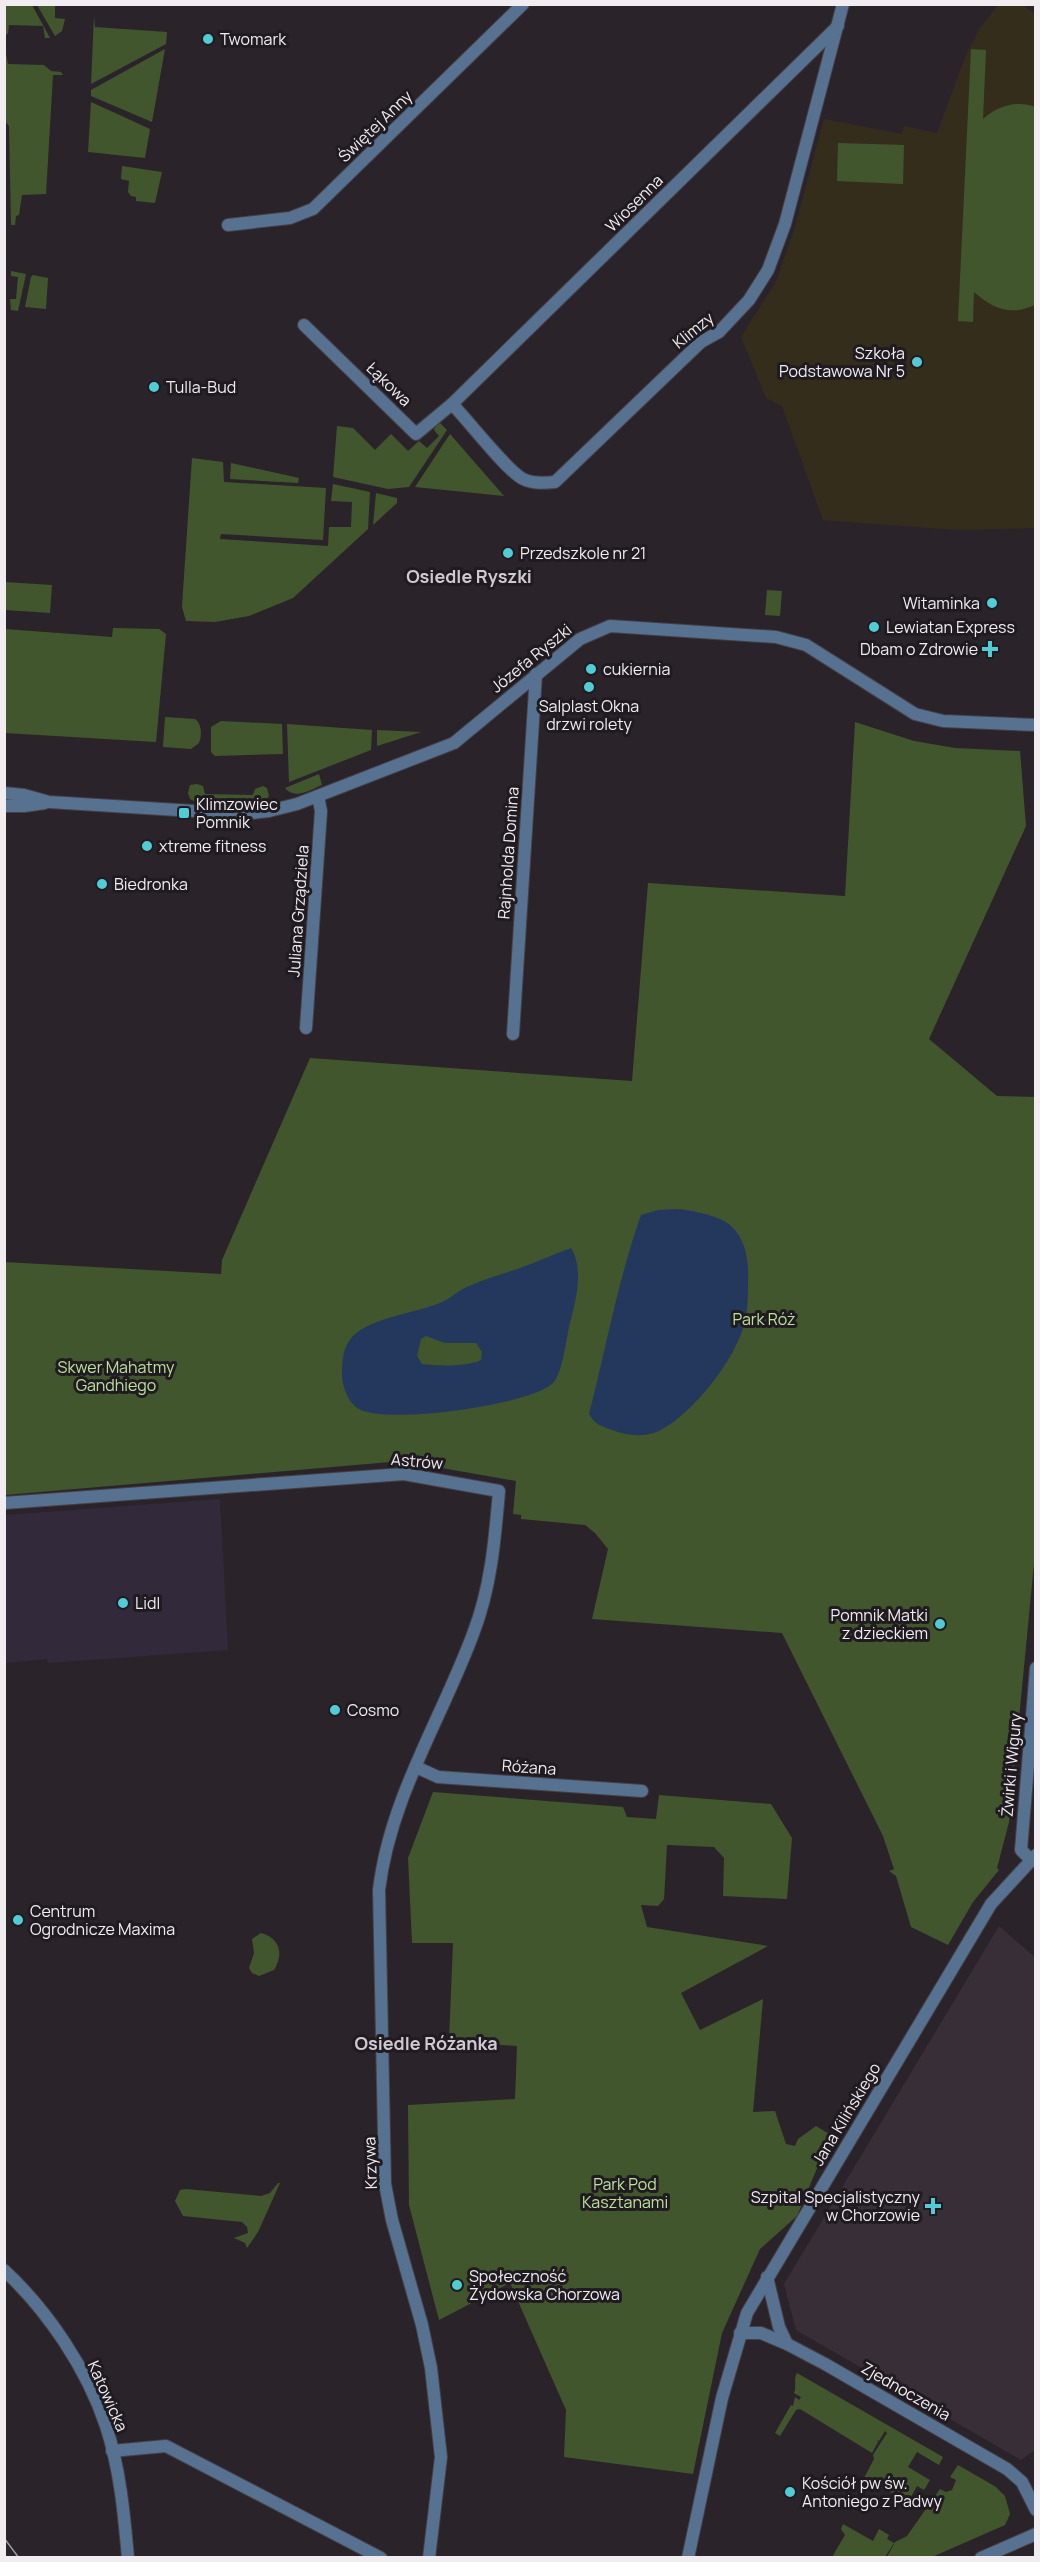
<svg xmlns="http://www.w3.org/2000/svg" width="1040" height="2562" viewBox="0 0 1040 2562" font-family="Manrope,sans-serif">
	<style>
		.commercial { fill: #322a3a }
		.built { fill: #372e38 }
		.education { fill: #352d1c }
		.green { fill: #42562d }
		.water { fill: #24385d; fill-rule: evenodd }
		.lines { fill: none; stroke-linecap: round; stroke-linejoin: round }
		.minor-casing { stroke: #464046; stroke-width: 14 }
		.tertiary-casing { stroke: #464046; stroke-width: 14 }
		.minor { stroke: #577191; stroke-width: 12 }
		.tertiary { stroke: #577191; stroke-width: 12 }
		.tram { stroke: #9f9a9f; stroke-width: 1.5 }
		.poi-dot { fill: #51ccd5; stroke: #201b20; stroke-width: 2 }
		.labels { text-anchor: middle; stroke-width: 6; stroke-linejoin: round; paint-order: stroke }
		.poi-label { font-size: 16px; fill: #f0ecf0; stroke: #201b20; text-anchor: start }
		.street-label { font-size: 16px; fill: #f0ecf0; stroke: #201b20 }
		.park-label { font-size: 16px; fill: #bde19b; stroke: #201b20 }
		.neighbourhood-label { font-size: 18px; font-weight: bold; fill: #d1c9d1; stroke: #201b20 }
	</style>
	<rect width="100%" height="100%" fill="#2a242a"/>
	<path class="commercial" d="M220 1499 228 1650 48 1663 47 1659 5 1663V1515Z"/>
	<path class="built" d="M999 1926 1036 1958V2449L1021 2460 796 2330 784 2284Z"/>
	<path class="education" d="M998 5H1023L1035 14V528L957 530 823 520 782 406 766 398 741 337 776 282 795 227 824 119 902 134 904 126 937 133 966 55 980 28Z"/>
	<g class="green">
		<path d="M4 5H32L50 38H45L43 26 9 25 8 33 5 36Z"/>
		<path d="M37 5H55V18L65 19 62 31 55 36Z"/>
		<path d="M94 16 95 27 167 32 166 44 91 84Z"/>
		<path d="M165 49 152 122 91 96V90Z"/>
		<path d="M971 49 986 50 983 119C998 106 1016 100 1036 107L1035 305C1011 316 993 309 974 292L973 322 958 321Z"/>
		<path d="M6 54 8 64 44 65 51 71 61 72 63 75H53L46 194 22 195 19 215 16 216 15 225H11L9 126 5 121Z"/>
		<path d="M91 102 150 129 145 158 88 152Z"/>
		<path d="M838 143 904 145 903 184 837 181Z"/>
		<path d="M122 166 162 172 155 203 136 201V197L131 196 128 192 129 181 121 179Z"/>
		<path d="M11 271 26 274 18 311 11 310 10 299H16L18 277 11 276Z"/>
		<path d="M33 275 48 278 46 309 25 307 31 277Z"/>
		<path d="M437 423H440L447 430 409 487 388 489 333 477 337 426 353 428 375 450 391 434 408 451 419 441 427 448 439 436 434 430Z"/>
		<path d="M450 434 504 496 415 487Z"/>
		<path d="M192 458 223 462 224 482 326 488 323 540 221 534 220 539 328 546 329 527H351L352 502 331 501 333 484 370 492 368 529 293 598 249 616 215 622 186 621 182 607 183 591Z"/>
		<path d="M231 463 299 478 298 483 230 479Z"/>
		<path d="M376 493 397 498V503L373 525Z"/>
		<path d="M5 582 52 585 50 613 5 610Z"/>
		<path d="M767 590 782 591 780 616 765 615Z"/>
		<path d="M113 628 159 629 166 634 156 742 5 733V629L112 637Z"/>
		<path d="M165 717 195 719C202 724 202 735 199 743L191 749 163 747Z"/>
		<path d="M221 721 282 724 283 754 215 756 211 752V727Z"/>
		<path d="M855 722 914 741 955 748 1020 751 1026 826 929 1039 997 1096 1035 1097V1553L1009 1822 997 1868 999 1870 973 1902 948 1945 911 1927 896 1876 889 1871 894 1869 883 1836 782 1633 592 1619 608 1549 595 1533 585 1525 521 1519V1515L513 1514 516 1481 402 1461 5 1495 4 1262 221 1274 222 1260 310 1058 632 1081 648 883 845 896Z"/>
		<path d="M287 724 372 730 371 750 289 782Z"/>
		<path d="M377 730 421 732 377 746Z"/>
		<path d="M319 774 322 785C310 790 295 800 285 788Z"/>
		<path d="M197 784 203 786 205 794 253 795 255 789 263 786 267 788 269 796C260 809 212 803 196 802L190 799 188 793 190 785Z"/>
		<path d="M433 1792 623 1807 627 1817 656 1819 659 1795 771 1804 792 1838 787 1899 723 1896 724 1858 714 1847 667 1845 664 1899 658 1906 641 1905 647 1927 768 1946 681 1993 700 2030 763 1999 753 2112 775 2111 786 2144 795 2146 798 2139 816 2126 831 2135 797 2216 760 2249 722 2333 693 2474 564 2457 566 2410 510 2283 439 2320 409 2205 408 2105 515 2099 517 2046 449 2041 453 1943H412L408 1858Z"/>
		<path d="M261 1933C280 1938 284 1954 274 1970L259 1976 252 1973 249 1968 254 1953 252 1939Z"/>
		<path d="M278 2183H280L258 2232 247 2248 245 2243 234 2238 248 2233 247 2227 242 2222 183 2216 175 2201 180 2190 186 2189 261 2196 270 2193Z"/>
		<path d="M797 2373 943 2457 939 2465 917 2452 908 2467 930 2480 924 2490 917 2486 908 2502 864 2478 874 2459 873 2455 887 2433 885 2431 879 2441 877 2440 878 2442 872 2453 800 2409 796 2410 780 2436 775 2433 791 2405 793 2406 795 2397 799 2400 801 2397 794 2393C797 2386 793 2380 797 2373Z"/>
		<path d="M958 2465 996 2487 1005 2496 1010 2514 1005 2525 932 2557H887L895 2542 907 2536 940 2489 946 2492 952 2490 956 2480 950 2477Z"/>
		<path d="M843 2524 873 2541 879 2529 889 2535 887 2539 894 2543 885 2557H832L845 2535 841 2529Z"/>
	</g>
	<g class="water">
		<path d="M678 1209C691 1210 720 1216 730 1225 746 1239 749 1261 748 1280 748 1294 748 1307 745 1321 737 1358 693 1414 659 1431 646 1437 628 1436 615 1431 603 1427 595 1425 589 1414 606 1348 618 1280 641 1215L658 1210Z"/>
		<path d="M571 1248C584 1269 576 1300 570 1323 566 1338 563 1373 553 1383 531 1405 387 1425 359 1409 348 1403 342 1386 342 1374 342 1360 343 1346 353 1336 372 1317 418 1313 442 1302 449 1299 454 1294 461 1290 479 1280 501 1275 520 1268 537 1262 554 1254 571 1248ZM426 1336 445 1343H476L482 1352 481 1360C467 1367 438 1366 422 1364L417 1356 421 1339Z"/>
	</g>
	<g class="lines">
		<defs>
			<g id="minor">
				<path d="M228 225 290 218 313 209 523 4"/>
				<path d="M304 325 416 434 452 404 838 26"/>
				<path d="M452 404C468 420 506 470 523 479 533 484 545 483 555 482L701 342 719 332 749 300 768 270 785 224 843 4"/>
				<path d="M4 793 24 795 49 802 242 814 269 811 297 804 454 743 580 639 610 626 776 637 806 645 915 714 943 721 1036 725"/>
				<path d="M4 806H24L45 803"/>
				<path d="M306 1028 321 811 318 796"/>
				<path d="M513 1034 536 674"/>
				<path d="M4 1503 404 1474 499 1491C495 1539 491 1588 473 1634 441 1720 390 1798 379 1890L385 2184 392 2220 422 2325 431 2368 441 2457 429 2558"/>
				<path d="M416 1767 438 1777 642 1791"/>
				<path d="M1031 1860 1021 1850 1036 1668"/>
				<path d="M767 2277 779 2327 787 2344"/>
				<path d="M740 2333H761L787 2344 825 2364 1007 2469 1022 2482 1036 2510"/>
				<path d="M112 2451 166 2446 381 2558"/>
				<path d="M688 2558 722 2398 747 2313 991 1904 1036 1855"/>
				<path d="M981 2558 1036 2534"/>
			</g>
			<path id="tertiary" d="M4 2270C48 2311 87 2369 106 2426 120 2469 124 2513 128 2558"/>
		</defs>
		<use href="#minor" class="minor-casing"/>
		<use href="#tertiary" class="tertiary-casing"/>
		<use href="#minor" class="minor"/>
		<use href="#tertiary" class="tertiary"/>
		<path class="tram" d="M4 2538 19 2558"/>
	</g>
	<g class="poi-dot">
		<circle cx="208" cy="39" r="6"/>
		<circle cx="917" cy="362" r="6"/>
		<circle cx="154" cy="387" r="6"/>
		<circle cx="508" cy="553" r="6"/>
		<circle cx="992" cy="603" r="6"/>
		<circle cx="874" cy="627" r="6"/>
		<path d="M987 640h6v6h6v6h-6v6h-6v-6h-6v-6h6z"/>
		<circle cx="591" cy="669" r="6"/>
		<circle cx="589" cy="687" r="6"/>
		<rect x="178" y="807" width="12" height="12" rx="3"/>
		<circle cx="147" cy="846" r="6"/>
		<circle cx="102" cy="884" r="6"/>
		<circle cx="123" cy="1603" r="6"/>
		<circle cx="940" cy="1624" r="6"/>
		<circle cx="335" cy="1710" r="6"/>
		<circle cx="18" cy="1920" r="6"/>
		<path d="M930 2197h6v6h6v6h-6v6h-6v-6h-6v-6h6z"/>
		<circle cx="457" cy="2285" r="6"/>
		<circle cx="790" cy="2492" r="6"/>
	</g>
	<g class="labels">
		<g class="poi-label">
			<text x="220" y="45">Twomark</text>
			<text x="905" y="359" text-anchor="end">Szkoła<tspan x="905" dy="18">Podstawowa Nr 5</tspan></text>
			<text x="166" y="393">Tulla-Bud</text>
			<text x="520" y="559">Przedszkole nr 21</text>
			<text x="980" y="609" text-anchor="end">Witaminka</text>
			<text x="886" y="633">Lewiatan Express</text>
			<text x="978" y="655" text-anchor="end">Dbam o Zdrowie</text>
			<text x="603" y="675">cukiernia</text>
			<text x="589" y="712" text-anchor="middle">Salplast Okna<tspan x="589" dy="18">drzwi rolety</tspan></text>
			<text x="196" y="810">Klimzowiec<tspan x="196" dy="18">Pomnik</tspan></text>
			<text x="159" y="852">xtreme fitness</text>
			<text x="114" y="890">Biedronka</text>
			<text x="135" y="1609">Lidl</text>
			<text x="928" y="1621" text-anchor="end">Pomnik Matki<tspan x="928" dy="18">z dzieckiem</tspan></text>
			<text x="347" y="1716">Cosmo</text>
			<text x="30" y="1917">Centrum<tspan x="30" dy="18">Ogrodnicze Maxima</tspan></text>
			<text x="920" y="2203" text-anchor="end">Szpital Specjalistyczny<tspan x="920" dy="18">w Chorzowie</tspan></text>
			<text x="469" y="2282">Społeczność<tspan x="469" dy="18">Żydowska Chorzowa</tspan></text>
			<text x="802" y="2489">Kościół pw św.<tspan x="802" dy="18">Antoniego z Padwy</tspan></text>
		</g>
		<g class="street-label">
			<text transform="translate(375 126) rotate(-44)" y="6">Świętej Anny</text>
			<text transform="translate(634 203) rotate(-45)" y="6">Wiosenna</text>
			<text transform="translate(693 330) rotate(-39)" y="6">Klimzy</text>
			<text transform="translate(389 384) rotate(44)" y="6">Łąkowa</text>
			<text transform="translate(531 658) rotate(-39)" y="6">Józefa Ryszki</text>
			<text transform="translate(508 853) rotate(-86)" y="6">Rajnholda Domina</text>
			<text transform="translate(298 911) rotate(-86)" y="6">Juliana Grządziela</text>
			<text transform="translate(417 1461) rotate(5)" y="6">Astrów</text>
			<text transform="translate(1011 1765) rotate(-85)" y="6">Żwirki i Wigury</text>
			<text transform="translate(529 1767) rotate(4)" y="6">Różana</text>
			<text transform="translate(846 2114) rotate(-59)" y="6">Jana Kilińskiego</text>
			<text transform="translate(370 2163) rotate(-92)" y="6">Krzywa</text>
			<text transform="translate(906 2391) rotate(30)" y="6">Zjednoczenia</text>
			<text transform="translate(108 2396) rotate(66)" y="6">Katowicka</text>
		</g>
		<g class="park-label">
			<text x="764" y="1325">Park Róż</text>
			<text x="116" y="1373">Skwer Mahatmy<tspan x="116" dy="18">Gandhiego</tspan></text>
			<text x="625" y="2190">Park Pod<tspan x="625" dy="18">Kasztanami</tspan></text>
		</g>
		<g class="neighbourhood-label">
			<text x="469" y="583">Osiedle Ryszki</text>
			<text x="426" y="2050">Osiedle Różanka</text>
		</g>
	</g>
	<rect width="1040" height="2562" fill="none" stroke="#f0ecf0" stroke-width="12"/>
</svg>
